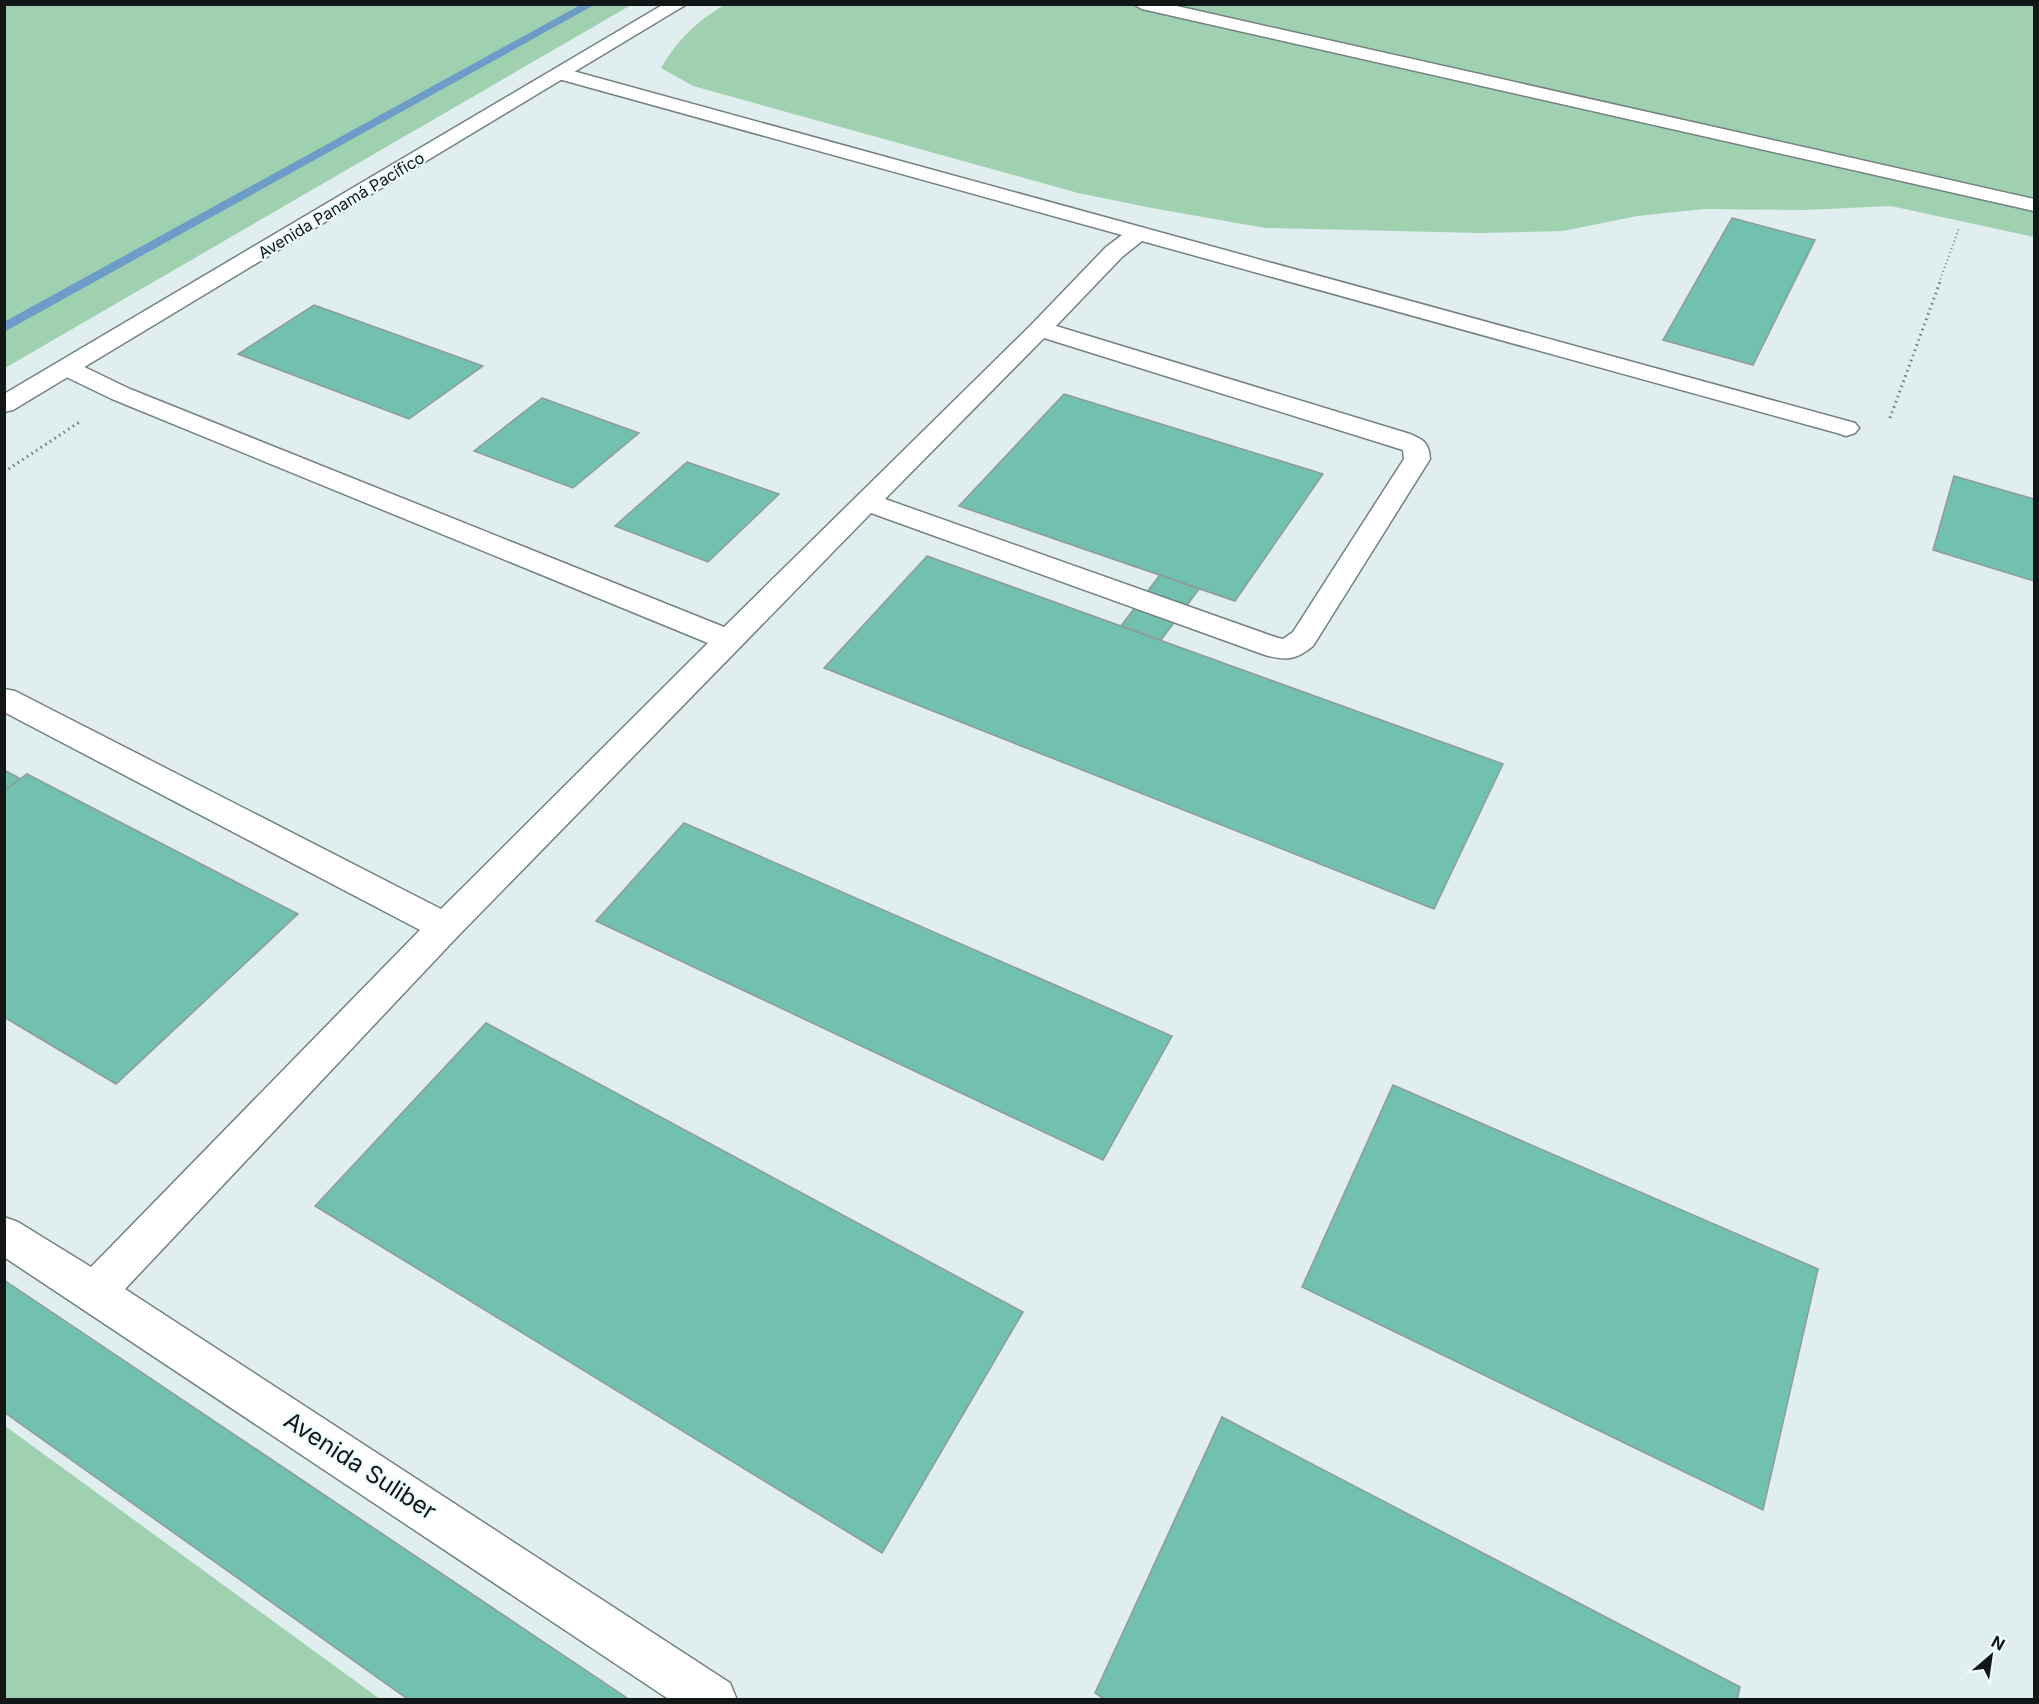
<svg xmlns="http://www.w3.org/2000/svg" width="2039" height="1704" viewBox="0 0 2039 1704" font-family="Inter,sans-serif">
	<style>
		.green { fill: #9fd1b0 }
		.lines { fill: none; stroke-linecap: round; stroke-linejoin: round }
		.stream { fill: #6d9cc8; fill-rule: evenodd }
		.building { fill: #72c1b0; stroke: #8e9b98; stroke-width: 1.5 }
		.lane-casing { stroke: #748182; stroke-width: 3 }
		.street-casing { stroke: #748182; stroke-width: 3 }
		.secondary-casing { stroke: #748182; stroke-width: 3 }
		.path-far1 { stroke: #707a7b; stroke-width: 2; stroke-dasharray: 1 3; stroke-linecap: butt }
		.path { stroke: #707a7b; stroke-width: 3; stroke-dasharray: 1.5 4; stroke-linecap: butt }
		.lane { fill: #fff; fill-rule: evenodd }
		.street { fill: #fff; fill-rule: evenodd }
		.secondary { fill: #fff; fill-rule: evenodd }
		.labels { text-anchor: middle; stroke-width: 4.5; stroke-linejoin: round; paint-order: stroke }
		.far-street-label { font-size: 16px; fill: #111617; stroke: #edfcfc }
		.near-street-label { font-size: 24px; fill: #111617; stroke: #edfcfc }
	</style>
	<rect width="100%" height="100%" fill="#e0eeef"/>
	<g class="green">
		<path d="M5 4H631V5L5 368Z"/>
		<path d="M726 4 2034 5V237L1891 206 1805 210 1704 209 1637 216 1563 231 1479 233 1265 228 1152 208 1078 193 693 86 661 68C676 41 699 19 726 4Z"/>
		<path d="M4 1426H5L380 1699H5Z"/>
	</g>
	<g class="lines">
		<path class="stream" d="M582 4H596L4 332V322Z"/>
	</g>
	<g class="building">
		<path d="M1732 218 1815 240 1753 365 1663 340Z"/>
		<path d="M314 305 483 366 409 419 238 354Z"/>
		<path d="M1064 394 1323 474 1235 601 959 506Z"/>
		<path d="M542 398 639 433 573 488 474 451Z"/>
		<path d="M687 462 779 494 708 562 615 526Z"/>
		<path d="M1954 476 2034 499V581L1933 550Z"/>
		<path d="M927 556 1503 764 1434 909 824 668Z"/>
		<path d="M1160 575 1199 589 1161 640 1121 626Z"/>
		<path d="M4 770 21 779 4 791Z"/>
		<path d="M27 774 298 914 116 1084 4 1017V791Z"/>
		<path d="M684 823 1172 1036 1103 1160 596 921Z"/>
		<path d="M486 1023 1023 1312 882 1553 315 1206Z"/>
		<path d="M1393 1085 1818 1269 1763 1510 1302 1287Z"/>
		<path d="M4 1280 630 1700H409L4 1412Z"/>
		<path d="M1222 1417 1740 1687 1737 1700H1106L1095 1693Z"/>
	</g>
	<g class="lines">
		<defs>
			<path id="lane" d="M562 68 1855 423 1859 428 1855 433 1846 436 1837 433 1142 241 1122 257 1056 326 1410 434C1424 440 1429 443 1430 459L1313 646C1296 660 1286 661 1265 655L871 513 457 937 125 1289 730 1683 737 1700H670L4 1257V1217L18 1222 91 1267 420 930 4 712V689L15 691 441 909 708 643 112 399 58 373 55 368 58 363 67 361 76 363 130 389 724 627 1032 324 1106 247 1122 235 555 78 552 74 555 70ZM1044 338 1403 450 1404 459 1293 632 1283 639 1278 638 885 499Z"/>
			<path id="street" d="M1133 4H1168L2034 199V211L1142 9Z"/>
			<path id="secondary" d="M664 4H687L13 410 4 412V394Z"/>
		</defs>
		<use href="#lane" class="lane-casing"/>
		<use href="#street" class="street-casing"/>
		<use href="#secondary" class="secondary-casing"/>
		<path class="path-far1" d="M1939 283 1959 228"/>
		<g class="path">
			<path d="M1890 418 1940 282"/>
			<path d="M4 472 81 421"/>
		</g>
		<use href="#lane" class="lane"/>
		<use href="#street" class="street"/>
		<use href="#secondary" class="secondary"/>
	</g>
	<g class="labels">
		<g class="far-street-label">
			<text transform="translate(341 205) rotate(-31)" y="6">Avenida Panamá Pacífico</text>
		</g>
		<g class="near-street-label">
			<text transform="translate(360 1466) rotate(33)" y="8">Avenida Suliber</text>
		</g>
	</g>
	<rect width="2039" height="1704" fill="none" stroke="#111617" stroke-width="12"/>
	<g transform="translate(1991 1656) rotate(29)" stroke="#edfcfc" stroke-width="4.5" paint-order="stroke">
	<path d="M0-4.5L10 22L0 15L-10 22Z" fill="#111617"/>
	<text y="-9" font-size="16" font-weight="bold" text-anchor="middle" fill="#111617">N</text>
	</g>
</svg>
